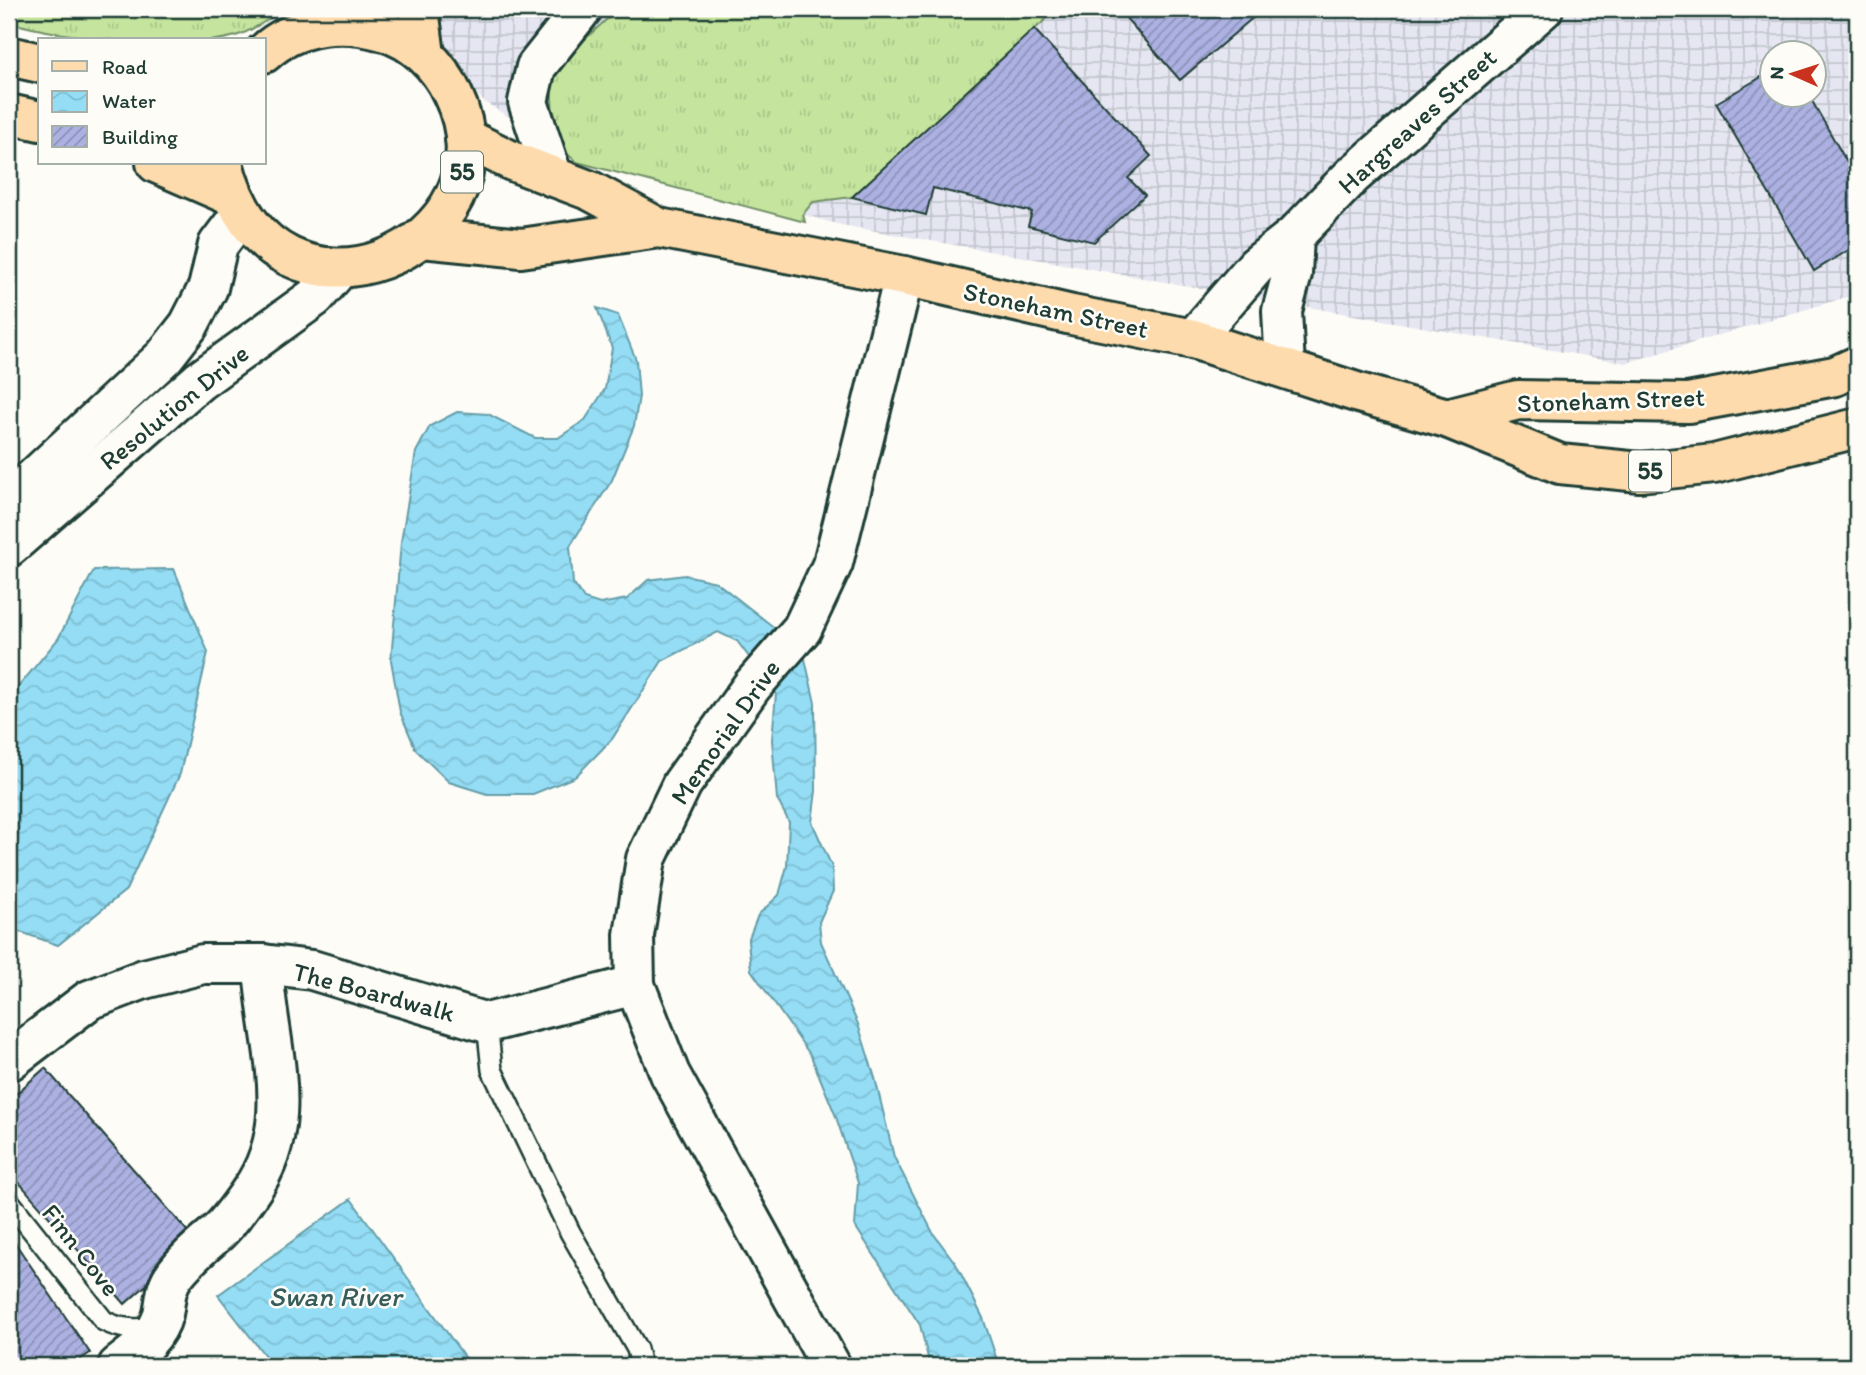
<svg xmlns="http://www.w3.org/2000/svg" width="1866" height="1375" viewBox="0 0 1866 1375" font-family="Itim,sans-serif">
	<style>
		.industrial { fill: url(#industrial-grid); fill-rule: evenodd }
		.grass { fill: url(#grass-tufts); stroke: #729169; stroke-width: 2 }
		.water { fill: url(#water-waves); stroke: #659da8; stroke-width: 2 }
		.building { fill: url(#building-hatch); stroke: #1f3d34; stroke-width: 2 }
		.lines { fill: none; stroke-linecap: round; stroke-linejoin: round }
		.lane-casing { stroke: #1f3d34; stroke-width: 24 }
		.street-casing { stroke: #1f3d34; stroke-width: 44 }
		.secondary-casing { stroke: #1f3d34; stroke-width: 44 }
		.primary-casing { stroke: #1f3d34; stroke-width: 44 }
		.lane { stroke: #fdfcf7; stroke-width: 19 }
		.street { stroke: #fdfcf7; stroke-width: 38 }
		.secondary { stroke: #fdfcf7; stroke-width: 38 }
		.primary { stroke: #fedbac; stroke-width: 38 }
		.labels { text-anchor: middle; stroke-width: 5; stroke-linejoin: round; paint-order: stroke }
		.shield { fill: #fdfcf7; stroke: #62766e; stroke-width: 2 }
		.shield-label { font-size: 24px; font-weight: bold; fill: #1f3d34 }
		.street-label { font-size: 26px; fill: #1f3d34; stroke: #fdfcf7 }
		.water-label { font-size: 28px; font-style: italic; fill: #365d5b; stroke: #fdfcf7 }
	</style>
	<defs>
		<pattern id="industrial-grid" width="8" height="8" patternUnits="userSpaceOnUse" patternTransform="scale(1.75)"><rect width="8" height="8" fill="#e5e6f1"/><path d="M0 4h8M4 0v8" fill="none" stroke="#c4c6cf"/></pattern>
		<pattern id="grass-tufts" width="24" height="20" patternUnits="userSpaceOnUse" patternTransform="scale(1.75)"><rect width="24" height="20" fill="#c5e59e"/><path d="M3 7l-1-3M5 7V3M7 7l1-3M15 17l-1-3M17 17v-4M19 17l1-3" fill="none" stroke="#a9c589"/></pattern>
		<pattern id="water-waves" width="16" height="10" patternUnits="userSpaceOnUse" patternTransform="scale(1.75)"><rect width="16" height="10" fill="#94ddf5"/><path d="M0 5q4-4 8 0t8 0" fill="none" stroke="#7fbfd3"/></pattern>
		<pattern id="building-hatch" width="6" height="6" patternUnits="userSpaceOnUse" patternTransform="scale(1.75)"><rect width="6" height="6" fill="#acb1e2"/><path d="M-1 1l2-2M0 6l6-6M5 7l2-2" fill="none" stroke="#8b91b8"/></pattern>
	</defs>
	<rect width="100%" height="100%" fill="#fdfcf7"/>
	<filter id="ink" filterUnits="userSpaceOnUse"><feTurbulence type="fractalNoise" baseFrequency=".0143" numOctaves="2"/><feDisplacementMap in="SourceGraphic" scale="14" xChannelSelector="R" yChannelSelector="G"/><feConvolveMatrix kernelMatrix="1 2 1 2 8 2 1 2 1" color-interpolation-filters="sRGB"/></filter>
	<g filter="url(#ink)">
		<path class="industrial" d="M431 9H1857V294L1626 363 841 225 555 146 483 101 437 45ZM1772 52H1814V94H1772Z"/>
		<g class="grass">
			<path d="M9 9H283C272 17 259 26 246 32 198 54 60 38 9 22Z"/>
			<path d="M618 9H1057L852 197 813 202 803 214 805 222 577 162 559 147 554 130 551 83 559 63Z"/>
		</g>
		<g class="water">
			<path d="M597 308 618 315 636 360 639 396 634 426 612 480 570 546 573 583 584 599 600 604 627 599 648 580 685 575 716 582 803 650 815 703 816 791 812 822 832 867 833 891 819 922 821 942 858 1024 875 1078 894 1157 933 1233 956 1264 983 1318 999 1366H930L920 1325 855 1226 858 1183 835 1114 811 1056 751 970 748 941 758 915 779 895 787 866 789 822 777 799 772 740 776 693 737 641 718 632 662 661 612 739 575 777 533 794H487L449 782 416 750 400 712 391 660 401 542 416 452 430 426 457 412 488 414 535 438H558L585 420 605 389 612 348Z"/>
			<path d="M174 569 208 652 180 774 126 890 58 945 9 928V698L58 639 94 570Z"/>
			<path d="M351 1199 471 1366H273L218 1295Z"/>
		</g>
		<g class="building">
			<path d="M1118 9H1263L1180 80Z"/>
			<path d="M1034 29 1151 156 1128 178 1145 195 1094 242 1028 226 1032 212 933 188 926 215 852 197Z"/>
			<path d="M1772 71V94H1808L1857 180V245L1814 271 1716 103Z"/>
			<path d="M45 1068 196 1241 125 1304 9 1171V1100Z"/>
			<path d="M9 1234 90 1353 71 1366H9Z"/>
		</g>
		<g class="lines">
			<defs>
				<g id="lane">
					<path d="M487 1023 492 1070 570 1232 637 1349 641 1366"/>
					<path d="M9 1201 104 1321C122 1330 137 1330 157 1327"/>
				</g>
				<g id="street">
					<path d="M553 177 528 102 536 67 582 9"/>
					<path d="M1193 339 1256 266 1294 236 1352 176 1543 9"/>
					<path d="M1285 367 1282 311 1292 274 1294 236"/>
					<path d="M9 1061 89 1000 144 979 203 964H263L312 970 487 1023 635 985"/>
					<path d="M118 1366C136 1352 157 1338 163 1314 166 1299 165 1287 175 1274 188 1257 201 1247 217 1233 229 1222 241 1205 250 1192 301 1121 266 1042 263 964"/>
					<path d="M831 1366 670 1074 635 985 634 935 646 859 682 784 752 686 802 629 833 563 904 276"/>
				</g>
				<g id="secondary">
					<path d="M9 501 164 357 189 325 208 288 218 245 242 213"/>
					<path d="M9 547 199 381 315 297 340 268"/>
				</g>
				<g id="primary">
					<path d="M419 9 425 55"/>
					<path d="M9 56 40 63"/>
					<path d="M9 114 40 121"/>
					<path d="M465 138 512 161 591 191 659 228 904 276 1072 315 1193 339 1359 393 1447 418 1560 464 1640 472 1714 464 1857 428"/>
					<path d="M156 163 232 196"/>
					<path d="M223 163C270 359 527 247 452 93 439 65 414 40 383 31 343 19 296 23 264 53"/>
					<path d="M422 238 521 248 659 228"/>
					<path d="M1447 418 1518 400 1688 403 1835 376 1857 366"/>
				</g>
			</defs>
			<use href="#lane" class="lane-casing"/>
			<use href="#street" class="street-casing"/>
			<use href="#secondary" class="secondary-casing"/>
			<use href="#primary" class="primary-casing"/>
			<use href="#lane" class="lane"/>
			<use href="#street" class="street"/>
			<use href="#secondary" class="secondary"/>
			<use href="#primary" class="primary"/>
		</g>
	</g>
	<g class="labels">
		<g class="shield">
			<rect x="441" y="151.5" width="42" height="41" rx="5"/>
			<rect x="1629" y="450.5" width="42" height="41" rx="5"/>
		</g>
		<g class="shield-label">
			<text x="462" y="180">55</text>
			<text x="1650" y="479">55</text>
		</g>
		<g class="street-label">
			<text transform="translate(1417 121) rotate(-42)" y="9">Hargreaves Street</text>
			<text transform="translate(1056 310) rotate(12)" y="9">Stoneham Street</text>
			<text transform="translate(1611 400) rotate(-2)" y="9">Stoneham Street</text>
			<text transform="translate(174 407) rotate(-39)" y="9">Resolution Drive</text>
			<text transform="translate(725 732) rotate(-55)" y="9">Memorial Drive</text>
			<text transform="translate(374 992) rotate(15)" y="9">The Boardwalk</text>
			<text transform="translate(81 1250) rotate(52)" y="9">Finn Cove</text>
		</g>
		<g class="water-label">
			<text x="335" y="1306">Swan River</text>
		</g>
	</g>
	<rect width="1866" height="1375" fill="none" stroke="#fdfcf7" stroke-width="35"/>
	<rect x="18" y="18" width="1831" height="1340" fill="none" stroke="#1f3d34" stroke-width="2.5" filter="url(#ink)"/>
	<rect x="38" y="38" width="228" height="126" fill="#fdfcf7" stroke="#a4b0a9" stroke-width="2"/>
	<rect x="52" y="61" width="35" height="10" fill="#fedbac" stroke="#a4b0a9" stroke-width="2"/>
	<text x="102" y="74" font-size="21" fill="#1f3d34">Road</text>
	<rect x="52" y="91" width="35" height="21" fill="url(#water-waves)" stroke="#a4b0a9" stroke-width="2"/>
	<text x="102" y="108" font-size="21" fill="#1f3d34">Water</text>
	<rect x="52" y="126" width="35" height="21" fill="url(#building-hatch)" stroke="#a4b0a9" stroke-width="2"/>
	<text x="102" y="144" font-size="21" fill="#1f3d34">Building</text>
	<g transform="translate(1793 74) rotate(273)"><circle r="33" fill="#fdfcf7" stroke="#a4b0a9" stroke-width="2"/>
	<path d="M0-5L12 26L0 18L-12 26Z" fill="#c8321e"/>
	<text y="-10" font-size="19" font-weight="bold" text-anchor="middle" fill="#1f3d34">N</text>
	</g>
</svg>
